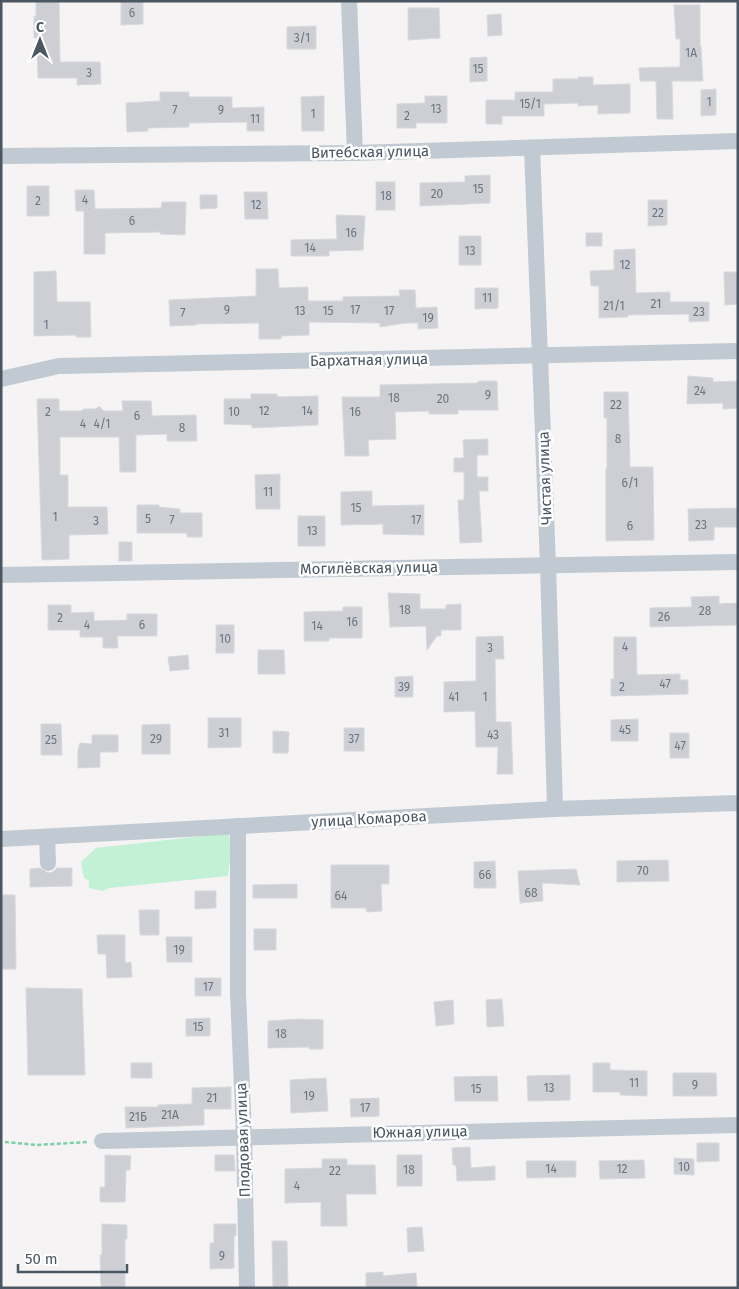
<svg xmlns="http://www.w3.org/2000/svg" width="739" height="1289" viewBox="0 0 739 1289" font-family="'Fira Sans',sans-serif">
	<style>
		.green { fill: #c3f1d5 }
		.building { fill: #cdcfd5; stroke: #d7d9de }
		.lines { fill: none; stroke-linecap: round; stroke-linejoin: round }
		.path { stroke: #7ad0a6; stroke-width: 2.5; stroke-dasharray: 4 2.5; stroke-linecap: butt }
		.minor { stroke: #c1cad2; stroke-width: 16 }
		.labels { text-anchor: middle; stroke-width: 5; stroke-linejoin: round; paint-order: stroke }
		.number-label { font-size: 12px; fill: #6b747e }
		.street-label { font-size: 15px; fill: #4a5661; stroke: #fff }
	</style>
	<rect width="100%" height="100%" fill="#f5f3f3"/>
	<path class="green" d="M229 833 231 853 228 876 109 888 102 891 89 888V881L84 878 81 862 96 848Z"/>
	<g class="building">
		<path d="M36 1H59L60 62H100L101 84 77 85V78H38L37 37 34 38V16H36Z"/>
		<path d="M121 1H143V24L121 25Z"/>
		<path d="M674 5H700V46H701L703 81H672L673 119H657L656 81H640L639 68 680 67V39H676Z"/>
		<path d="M408 8H439L440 38 408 40Z"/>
		<path d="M501 14 502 35 488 36 487 15Z"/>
		<path d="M316 26V49H287V27Z"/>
		<path d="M487 57V81L470 82V58Z"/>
		<path d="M578 77H593V85L630 84V113L598 114V105L578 106V103L544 104V116H502V124H486V100H515V92H553V79H578Z"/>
		<path d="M716 89V115L701 116V90Z"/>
		<path d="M160 92H189V97H232V108L264 107V131H247V122L189 123V127L148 128V131L127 132 126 103 160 101Z"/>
		<path d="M324 96V131H302L301 97Z"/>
		<path d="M425 96H447V123H416V128H397V104L425 103Z"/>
		<path d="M490 175V203L420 206V183L465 182V176Z"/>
		<rect x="376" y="182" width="19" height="28"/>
		<rect x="27" y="186" width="22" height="30"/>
		<path d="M75 190H94L95 209 161 208 162 202H186L185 235 160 234 161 232 105 233V254H84V211H76Z"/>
		<path d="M244 192H267L268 219H245Z"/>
		<path d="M200 195H217V208L200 209Z"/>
		<path d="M648 200H667V225L648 226Z"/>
		<path d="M336 215 365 216 363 250 329 251V256H291V240L337 239Z"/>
		<rect x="586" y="233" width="16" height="13"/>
		<rect x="459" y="236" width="22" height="29"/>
		<path d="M635 249 636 293 670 292V302H709V321L689 322V314L628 315V317L599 318V286H591L590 271 614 270V250Z"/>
		<path d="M256 269H278L279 288 308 287V301H343V297L400 296 399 290H415L416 308 437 307 438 328 418 329V323H405L380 327V323L309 322V335L281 336V339H259V323L196 324V325L170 326 169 300 256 296Z"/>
		<path d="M56 271 57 302H90L91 337H76V335L34 336V272Z"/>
		<path d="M724 272H737L738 304 725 305Z"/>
		<path d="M475 288H498V308L475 309Z"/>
		<path d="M688 376 713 378V382L738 381V408L723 409V403L687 404Z"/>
		<path d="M478 381H497L498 410H458V414H429V411L395 412 396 439 368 440 369 456H345L342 397H380V385L478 383Z"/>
		<path d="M604 392H628L630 467H653L654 540 606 541V468H607V418H604Z"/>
		<path d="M251 394H277V397L318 396V425L252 428V425L224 424V399H251Z"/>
		<path d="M37 399H59V411H81L83 409H96L99 406 104 411H123L122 401H151L152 416 196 415 197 441H167V434L136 435V472H120L119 437H60V475H68V507H107L108 534 69 535V559L42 560Z"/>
		<path d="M488 439V455H477V477H488V491H479L482 542 460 543 458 500H464V472H454V458H464L463 440Z"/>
		<path d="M280 474V509H256L255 475Z"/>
		<path d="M372 491V506L424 505V535L383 534V524L341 525V492Z"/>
		<path d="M137 505H159V507L180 509V513H202V537H187V533H137Z"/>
		<path d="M738 508V527H714V540L689 541 688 509Z"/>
		<rect x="298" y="516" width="27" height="30"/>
		<rect x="119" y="542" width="13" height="19"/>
		<path d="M388 593 420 594V609H446V605L461 604V630H441V636H437L427 650 426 626 390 627Z"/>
		<path d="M719 596V604L738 603V625L650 627V608L692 607 691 597Z"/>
		<path d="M48 605H71V613L94 612V621L127 620V614H157V636H117L118 648H103V637H80V630H48Z"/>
		<path d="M343 607H362V638H329V641H304V612L343 611Z"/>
		<rect x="216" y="625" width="18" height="28"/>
		<path d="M503 636 504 659H495L496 722H511L513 774H497L498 747H476L475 711 444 712V682L476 681V637Z"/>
		<path d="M614 637H636L637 675 680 674V680H688V694L611 696V679H614Z"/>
		<path d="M258 650H284L285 674H258Z"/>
		<path d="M188 655 189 669 170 671 168 657Z"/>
		<path d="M413 676V697H395V677Z"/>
		<path d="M208 718H241V747L208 748Z"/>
		<path d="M638 719V741H611V720Z"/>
		<path d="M41 724H61L62 755H41Z"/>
		<path d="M170 724V754H142V725Z"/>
		<rect x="344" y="728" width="20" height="23"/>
		<path d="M273 731 289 732 288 753H273Z"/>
		<rect x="670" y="733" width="19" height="25"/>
		<path d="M92 735H118V752H100V767L78 768V750L80 743 92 744Z"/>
		<path d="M668 860 669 881 617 882V861Z"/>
		<path d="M495 861 496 888H474V862Z"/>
		<path d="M331 865H389V884H381L382 911 367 912 366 908H331Z"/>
		<path d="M40 868 48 873 53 872 57 868H72V886L30 887V869Z"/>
		<path d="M576 869 580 885 542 883 543 901 520 903 518 871Z"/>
		<path d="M297 884V898H253V885Z"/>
		<path d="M195 891H216V908L195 909Z"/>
		<path d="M1 895H15L16 969H1Z"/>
		<path d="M139 910H159V935H140Z"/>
		<rect x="254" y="929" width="22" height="21"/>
		<path d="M97 935H125V963L131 962 132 977 107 978 106 954H98Z"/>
		<path d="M166 937H192V962H167Z"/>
		<rect x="195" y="978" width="26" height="18"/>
		<path d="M26 988 82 989 85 1075H28Z"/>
		<path d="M502 999 504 1026 487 1027 486 1000Z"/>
		<path d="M453 1000 454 1024 436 1026 434 1002Z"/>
		<path d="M210 1018V1036H186V1019Z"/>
		<path d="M300 1019 323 1020V1049H309V1047L268 1048V1021Z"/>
		<rect x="131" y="1063" width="21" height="15"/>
		<path d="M593 1063H610V1070L647 1071V1096L620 1095V1092H593Z"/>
		<path d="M673 1073H716L717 1096H673Z"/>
		<path d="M570 1075V1100L528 1101 527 1076Z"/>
		<path d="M497 1076 498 1101H455L454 1077Z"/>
		<path d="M326 1078 328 1111 291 1113 290 1080Z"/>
		<path d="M231 1087V1109H204V1125L126 1128 125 1107H158V1105L192 1104V1088Z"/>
		<path d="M379 1098V1116L351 1117 350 1099Z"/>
		<path d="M697 1143H719V1161L697 1162Z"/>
		<path d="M470 1147 471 1168 495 1166V1180L457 1181 456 1165H453L452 1148Z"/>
		<path d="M105 1155 131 1156 130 1170H126L125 1202H100V1187H105Z"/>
		<path d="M215 1155H234L235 1171H215Z"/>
		<rect x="397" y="1155" width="25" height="31"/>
		<path d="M674 1158 694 1159V1175L674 1174Z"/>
		<path d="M322 1159H347V1165H375L376 1194H346L347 1226H321V1202L285 1203V1169L322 1168Z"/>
		<path d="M644 1160 645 1178 600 1179 599 1161Z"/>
		<path d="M526 1161H576V1177L527 1178Z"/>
		<path d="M102 1224 127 1225V1239H125V1288H101L100 1255H102Z"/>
		<path d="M214 1224H236V1236H234V1268L210 1269V1243H214Z"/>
		<path d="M422 1227 424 1251 408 1252 407 1228Z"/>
		<path d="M272 1241H287L288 1288H273Z"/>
		<path d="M383 1272V1276L416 1273 417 1288H366V1273Z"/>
	</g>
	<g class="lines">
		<path class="path" d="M5 1142 37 1145 88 1142"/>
		<g class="minor">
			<path d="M349 1 355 153"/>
			<path d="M532 148 548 565 555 809"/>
			<path d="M1 156 355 153 738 141"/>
			<path d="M1 379 59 366 738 351"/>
			<path d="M1 575 738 562"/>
			<path d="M238 826V993L244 1136 247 1288"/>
			<path d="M47 837 48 863"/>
			<path d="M1 839 555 809 738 803"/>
			<path d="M102 1141 738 1125"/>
		</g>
	</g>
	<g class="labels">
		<g class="number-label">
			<text x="132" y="17">6</text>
			<text x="302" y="42">3/1</text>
			<text x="691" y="57">1А</text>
			<text x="478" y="73">15</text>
			<text x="89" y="77">3</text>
			<text x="709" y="106">1</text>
			<text x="530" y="108">15/1</text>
			<text x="436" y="113">13</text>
			<text x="175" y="114">7</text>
			<text x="221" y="114">9</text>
			<text x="313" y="118">1</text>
			<text x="407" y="120">2</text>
			<text x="255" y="123">11</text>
			<text x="478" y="193">15</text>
			<text x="437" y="198">20</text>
			<text x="386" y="200">18</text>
			<text x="85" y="204">4</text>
			<text x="38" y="205">2</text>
			<text x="256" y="209">12</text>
			<text x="658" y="217">22</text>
			<text x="132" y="225">6</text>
			<text x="351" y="237">16</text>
			<text x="310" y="252">14</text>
			<text x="470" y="255">13</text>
			<text x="625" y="269">12</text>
			<text x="487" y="302">11</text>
			<text x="656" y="308">21</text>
			<text x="614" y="310">21/1</text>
			<text x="227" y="314">9</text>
			<text x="355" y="314">17</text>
			<text x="300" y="315">13</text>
			<text x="328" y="315">15</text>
			<text x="389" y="315">17</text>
			<text x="699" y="316">23</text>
			<text x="183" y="317">7</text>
			<text x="428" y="322">19</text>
			<text x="46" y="329">1</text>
			<text x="700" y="395">24</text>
			<text x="488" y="399">9</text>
			<text x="394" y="402">18</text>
			<text x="443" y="403">20</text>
			<text x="616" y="409">22</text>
			<text x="264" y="415">12</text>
			<text x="307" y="415">14</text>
			<text x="48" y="416">2</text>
			<text x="234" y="416">10</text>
			<text x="355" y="416">16</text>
			<text x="137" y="420">6</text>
			<text x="83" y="428">4</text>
			<text x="102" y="428">4/1</text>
			<text x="182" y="432">8</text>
			<text x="618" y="443">8</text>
			<text x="630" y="487">6/1</text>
			<text x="268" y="496">11</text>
			<text x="356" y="512">15</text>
			<text x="55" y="521">1</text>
			<text x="148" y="523">5</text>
			<text x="172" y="524">7</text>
			<text x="416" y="524">17</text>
			<text x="96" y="525">3</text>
			<text x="701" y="529">23</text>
			<text x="630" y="530">6</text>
			<text x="312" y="535">13</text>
			<text x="405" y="614">18</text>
			<text x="705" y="615">28</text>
			<text x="664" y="621">26</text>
			<text x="60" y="622">2</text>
			<text x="352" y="626">16</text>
			<text x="87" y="629">4</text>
			<text x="142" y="629">6</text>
			<text x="317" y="630">14</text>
			<text x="225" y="643">10</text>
			<text x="625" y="651">4</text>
			<text x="490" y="652">3</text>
			<text x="665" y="688">47</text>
			<text x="404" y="691">39</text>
			<text x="622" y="691">2</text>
			<text x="454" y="701">41</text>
			<text x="485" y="701">1</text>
			<text x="625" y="734">45</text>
			<text x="224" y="737">31</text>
			<text x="493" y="739">43</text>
			<text x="156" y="743">29</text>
			<text x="354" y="743">37</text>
			<text x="51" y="744">25</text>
			<text x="680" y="750">47</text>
			<text x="643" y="875">70</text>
			<text x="485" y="879">66</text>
			<text x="531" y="897">68</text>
			<text x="341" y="900">64</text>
			<text x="179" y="954">19</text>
			<text x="208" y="991">17</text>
			<text x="198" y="1031">15</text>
			<text x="281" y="1038">18</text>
			<text x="634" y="1087">11</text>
			<text x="695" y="1089">9</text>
			<text x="549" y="1092">13</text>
			<text x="476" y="1093">15</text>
			<text x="309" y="1100">19</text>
			<text x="212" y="1102">21</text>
			<text x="365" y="1112">17</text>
			<text x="170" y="1119">21А</text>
			<text x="138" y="1121">21Б</text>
			<text x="684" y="1171">10</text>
			<text x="551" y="1173">14</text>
			<text x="622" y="1173">12</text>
			<text x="409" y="1174">18</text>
			<text x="335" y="1175">22</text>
			<text x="297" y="1190">4</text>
			<text x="222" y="1260">9</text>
		</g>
		<g class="street-label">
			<text transform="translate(370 152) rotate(-1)" y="5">Витебская улица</text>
			<text transform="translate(369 360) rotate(-1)" y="5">Бархатная улица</text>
			<text transform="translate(545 478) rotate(-92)" y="5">Чистая улица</text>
			<text transform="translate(369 568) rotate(-1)" y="5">Могилёвская улица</text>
			<text transform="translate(369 819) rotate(-3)" y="5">улица Комарова</text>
			<text transform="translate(420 1132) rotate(-1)" y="5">Южная улица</text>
			<text transform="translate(243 1140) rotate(-92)" y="5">Плодовая улица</text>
		</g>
	</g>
	<rect width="739" height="1289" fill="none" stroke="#4a5661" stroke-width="5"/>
	<g transform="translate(40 40)" stroke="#ffffff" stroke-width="4" paint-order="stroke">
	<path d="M0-4L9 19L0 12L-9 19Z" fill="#4a5661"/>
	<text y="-8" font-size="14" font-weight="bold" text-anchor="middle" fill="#4a5661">С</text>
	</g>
	<path d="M18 1264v8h109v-8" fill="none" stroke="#4a5661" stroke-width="2.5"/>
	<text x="25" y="1264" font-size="15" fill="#4a5661" stroke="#ffffff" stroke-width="4" paint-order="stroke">50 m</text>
</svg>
